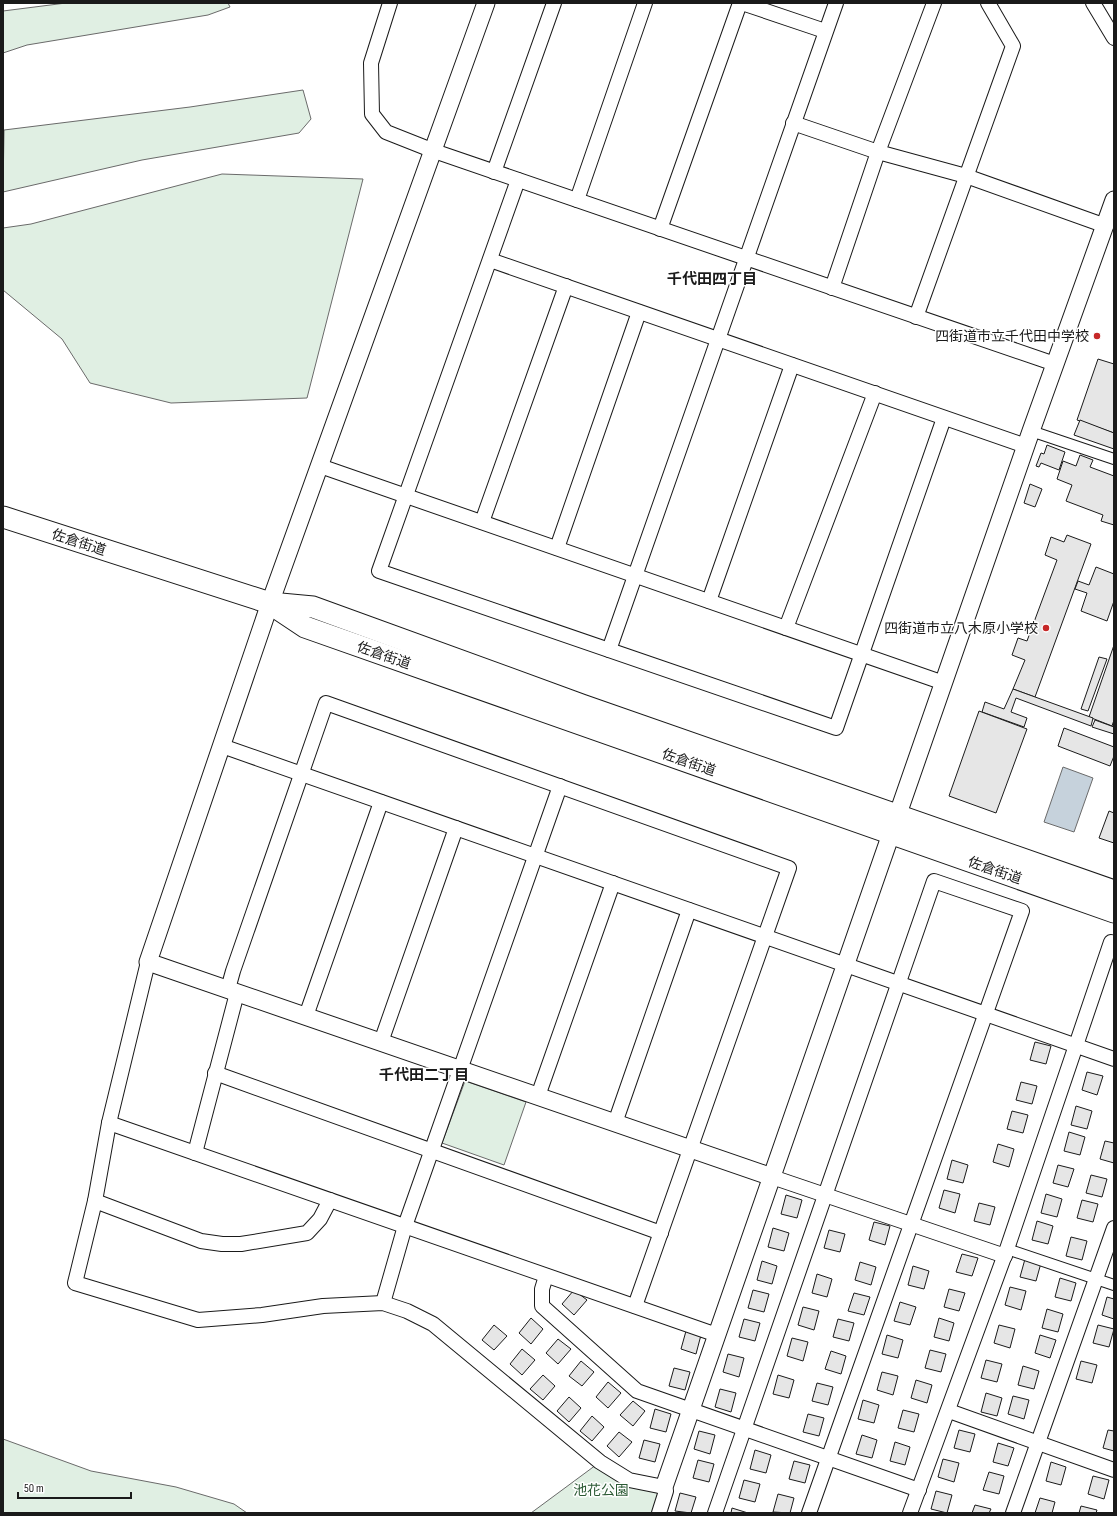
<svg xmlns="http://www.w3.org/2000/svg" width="1117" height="1516" viewBox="0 0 1117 1516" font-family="'Sofia Sans Condensed','Noto Sans JP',sans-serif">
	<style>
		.green { fill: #e0efe3; stroke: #6a6a6a }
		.water { fill: #c6d2dc; stroke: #6a6a6a }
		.building { fill: #e6e6e6; stroke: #1a1a1a }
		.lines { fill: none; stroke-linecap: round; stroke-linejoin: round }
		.pedestrian-casing { stroke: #1a1a1a; stroke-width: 12 }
		.minor-casing { stroke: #1a1a1a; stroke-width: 16 }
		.tertiary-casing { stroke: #1a1a1a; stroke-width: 19 }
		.primary-casing { stroke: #1a1a1a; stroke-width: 23 }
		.pedestrian { stroke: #fff; stroke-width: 10 }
		.minor { stroke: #fff; stroke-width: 14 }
		.tertiary { stroke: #fff; stroke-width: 17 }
		.primary { stroke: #fff; stroke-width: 21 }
		.poi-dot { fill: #c62828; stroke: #fff; stroke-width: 1.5 }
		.labels { text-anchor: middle; stroke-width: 3; stroke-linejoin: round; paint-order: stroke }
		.poi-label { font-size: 14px; fill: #1a1a1a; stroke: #fff; text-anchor: end }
		.street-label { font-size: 14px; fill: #1a1a1a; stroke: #fff }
		.park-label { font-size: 14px; fill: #2b5a34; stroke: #fff }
		.neighbourhood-label { font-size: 15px; font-weight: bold; fill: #1a1a1a; stroke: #fff }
	</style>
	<rect width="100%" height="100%" fill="#fff"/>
	<g class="green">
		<path d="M66 3H228L230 7 208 15 27 45 3 53V11Z"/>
		<path d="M303 90 311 119 299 133 142 160 3 192 4 130 190 107Z"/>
		<path d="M222 174 363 179 307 398 171 403 90 383 62 339 3 290V228L31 224Z"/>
		<path d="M465 1081 526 1102 504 1165 442 1143Z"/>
		<path d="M3 1439 91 1471 176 1487 234 1504 247 1513H3Z"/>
		<path d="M600 1462 666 1491 659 1513H531Z"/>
	</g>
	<path class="water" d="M1063 767 1093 778 1074 832 1044 822Z"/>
	<g class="building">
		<path d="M1098 359 1114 364V433L1077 420Z"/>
		<path d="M1080 420 1114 433V449L1074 435Z"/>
		<path d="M1047 445 1065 452 1059 470 1041 463 1039 467 1036 466 1041 453 1044 454Z"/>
		<path d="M1080 455 1093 460 1090 467 1114 476V525L1101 521 1103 515 1066 501 1072 485 1057 479 1063 461 1076 466Z"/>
		<path d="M1030 484 1042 489 1035 507 1024 503Z"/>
		<path d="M1067 535 1091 544 1035 697 1013 689 1025 660 1012 655 1018 638 1027 641 1057 560 1045 555 1051 537 1064 542Z"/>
		<path d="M1096 567 1114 574V601L1107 621 1081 611 1087 593 1075 589 1078 581 1089 585Z"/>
		<path d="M1114 645V720L1112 726 1089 717Z"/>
		<path d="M1099 657 1107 659 1088 711 1081 709Z"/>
		<path d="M1013 689 1093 718 1091 726 1016 698 1011 712 1027 718 1024 727 982 712 985 702 1004 709Z"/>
		<path d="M979 711 1027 729 996 813 949 796Z"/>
		<path d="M1095 720 1114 727V734L1092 727Z"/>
		<path d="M1064 728 1114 747V756L1110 766 1058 746Z"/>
		<path d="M1109 811 1114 813V843L1099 838Z"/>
		<path d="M1035 1042 1051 1046 1046 1064 1030 1060Z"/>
		<path d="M1087 1072 1103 1076 1097 1095 1082 1090Z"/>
		<path d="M1021 1082 1037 1086 1032 1104 1016 1100Z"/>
		<path d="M1076 1106 1092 1111 1087 1129 1071 1125Z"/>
		<path d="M1012 1111 1028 1115 1023 1133 1007 1129Z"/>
		<path d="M1069 1132 1085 1137 1080 1155 1064 1151Z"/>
		<path d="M1105 1141 1114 1143V1163L1100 1159Z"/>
		<path d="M998 1144 1014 1149 1009 1167 993 1162Z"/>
		<path d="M952 1160 968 1165 963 1183 947 1179Z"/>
		<path d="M1058 1165 1074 1169 1068 1187 1053 1183Z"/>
		<path d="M1091 1175 1107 1179 1102 1197 1086 1193Z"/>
		<path d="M944 1190 960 1194 955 1213 939 1208Z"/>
		<path d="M1046 1194 1062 1199 1057 1217 1041 1213Z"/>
		<path d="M786 1195 802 1200 797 1218 781 1214Z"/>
		<path d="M1082 1200 1098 1204 1093 1222 1077 1218Z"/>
		<path d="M979 1203 995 1207 990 1225 974 1221Z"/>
		<path d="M1037 1221 1053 1226 1048 1244 1032 1240Z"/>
		<path d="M874 1222 890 1226 885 1245 869 1240Z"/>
		<path d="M773 1228 789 1233 784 1251 768 1247Z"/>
		<path d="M829 1230 845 1234 840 1252 824 1248Z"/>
		<path d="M1071 1237 1087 1241 1082 1260 1066 1256Z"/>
		<path d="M962 1254 978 1258 972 1276 956 1272Z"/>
		<path d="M1025 1259 1041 1263 1036 1281 1020 1277Z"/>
		<path d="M762 1261 777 1266 772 1284 757 1280Z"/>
		<path d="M860 1262 876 1267 871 1285 855 1280Z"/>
		<path d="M913 1266 929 1271 924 1289 908 1285Z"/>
		<path d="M817 1274 832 1279 827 1297 812 1293Z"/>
		<path d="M1060 1278 1076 1283 1071 1301 1055 1297Z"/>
		<path d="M1010 1287 1026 1291 1021 1310 1005 1305Z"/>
		<path d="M949 1289 965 1293 959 1311 944 1307Z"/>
		<path d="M574 1290 587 1300 574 1315 562 1304Z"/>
		<path d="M753 1290 769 1294 764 1312 748 1308Z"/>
		<path d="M854 1293 870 1297 864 1315 848 1311Z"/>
		<path d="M1107 1297 1114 1299V1319L1102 1315Z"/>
		<path d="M900 1302 916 1307 910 1325 894 1321Z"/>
		<path d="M803 1307 819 1311 814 1330 798 1325Z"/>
		<path d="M1047 1309 1063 1314 1058 1332 1042 1328Z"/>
		<path d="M531 1318 543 1329 531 1344 519 1333Z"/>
		<path d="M939 1318 954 1323 949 1341 934 1337Z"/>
		<path d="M744 1319 760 1323 755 1341 739 1337Z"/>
		<path d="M838 1319 854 1323 849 1341 833 1337Z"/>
		<path d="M494 1325 507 1336 494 1350 482 1340Z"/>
		<path d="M999 1325 1015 1329 1010 1348 994 1343Z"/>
		<path d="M1098 1325 1114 1329 1109 1347 1093 1343Z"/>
		<path d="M686 1331 701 1335 696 1354 681 1349Z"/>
		<path d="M887 1335 903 1340 898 1358 882 1354Z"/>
		<path d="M1040 1335 1056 1340 1050 1358 1035 1353Z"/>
		<path d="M792 1338 808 1342 803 1361 787 1356Z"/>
		<path d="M558 1339 571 1349 558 1364 546 1353Z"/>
		<path d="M522 1349 535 1360 522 1375 510 1364Z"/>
		<path d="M930 1350 946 1354 941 1372 925 1368Z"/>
		<path d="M831 1351 846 1356 841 1374 825 1369Z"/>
		<path d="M728 1354 744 1358 739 1377 723 1372Z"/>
		<path d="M986 1360 1002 1364 997 1382 981 1378Z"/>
		<path d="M581 1361 594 1372 582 1386 569 1376Z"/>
		<path d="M1081 1361 1097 1365 1092 1383 1076 1379Z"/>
		<path d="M1023 1366 1039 1371 1034 1389 1018 1385Z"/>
		<path d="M674 1368 690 1372 685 1390 669 1386Z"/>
		<path d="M882 1372 898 1376 893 1395 877 1390Z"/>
		<path d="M543 1375 555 1386 543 1400 530 1389Z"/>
		<path d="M778 1375 794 1380 789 1398 773 1394Z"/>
		<path d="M916 1380 932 1385 927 1403 911 1398Z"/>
		<path d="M608 1382 621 1393 608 1408 596 1397Z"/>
		<path d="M817 1383 833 1387 828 1405 812 1401Z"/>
		<path d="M720 1389 736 1393 731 1412 715 1407Z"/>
		<path d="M986 1393 1002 1398 997 1416 981 1412Z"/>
		<path d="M1013 1396 1029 1400 1024 1419 1008 1414Z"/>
		<path d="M569 1397 581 1408 569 1422 557 1411Z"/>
		<path d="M863 1400 879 1405 874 1423 858 1419Z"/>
		<path d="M633 1401 645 1411 633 1426 620 1415Z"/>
		<path d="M655 1409 671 1414 666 1432 650 1428Z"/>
		<path d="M903 1410 919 1414 914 1432 898 1428Z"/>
		<path d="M808 1414 824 1418 819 1436 803 1432Z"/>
		<path d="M592 1416 604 1427 592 1441 580 1431Z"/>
		<path d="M959 1430 975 1434 970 1452 954 1448Z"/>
		<path d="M1108 1430 1114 1431V1451L1103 1448Z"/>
		<path d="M699 1431 715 1435 710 1454 694 1449Z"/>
		<path d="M619 1432 632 1442 619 1457 607 1446Z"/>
		<path d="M862 1435 877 1440 872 1458 856 1454Z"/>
		<path d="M644 1440 660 1444 655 1462 639 1458Z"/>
		<path d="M895 1442 910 1447 905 1465 890 1461Z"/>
		<path d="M998 1443 1014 1448 1008 1466 993 1462Z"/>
		<path d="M755 1450 771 1455 766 1473 750 1469Z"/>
		<path d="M943 1459 959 1463 954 1482 938 1477Z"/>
		<path d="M698 1460 714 1464 709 1482 693 1478Z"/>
		<path d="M794 1461 810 1465 805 1483 789 1479Z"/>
		<path d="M1051 1462 1066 1467 1061 1485 1046 1481Z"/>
		<path d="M989 1472 1004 1476 999 1494 983 1490Z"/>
		<path d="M1093 1476 1109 1480 1104 1499 1088 1494Z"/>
		<path d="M744 1480 760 1484 755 1502 739 1498Z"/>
		<path d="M936 1491 952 1495 947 1513 931 1509Z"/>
		<path d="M680 1493 696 1497 691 1513 675 1511Z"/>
		<path d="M778 1494 794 1498 790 1513 773 1512Z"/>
		<path d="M1040 1498 1055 1502 1052 1513H1035Z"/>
		<path d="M975 1505 991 1509 989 1513H972Z"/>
		<path d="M1081 1506 1097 1510 1096 1513H1079Z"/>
		<path d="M732 1508 748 1513H731Z"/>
	</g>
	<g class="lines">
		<defs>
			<g id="pedestrian">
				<path d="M1031 431 1114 459"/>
				<path d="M1007 1249 1114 1285"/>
			</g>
			<g id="minor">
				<path d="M390 3 371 63 372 114 386 132 434 151 1055 364"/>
				<path d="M742 3 825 31"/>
				<path d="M1093 3 1114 38"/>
				<path d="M793 123 878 152 966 176 1106 226"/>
				<path d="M494 172 554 3"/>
				<path d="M518 180 379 571 836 728 944 418"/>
				<path d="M577 200 645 3"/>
				<path d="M660 229 740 3"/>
				<path d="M490 260 1026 446"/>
				<path d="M832 288 878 152 934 3"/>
				<path d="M916 317 1013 46 988 3"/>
				<path d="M320 466 944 683"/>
				<path d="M482 522 566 286"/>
				<path d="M557 548 639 312"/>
				<path d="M709 601 792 365"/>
				<path d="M786 628 875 393"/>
				<path d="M609 650 836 3"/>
				<path d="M222 746 1114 1059"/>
				<path d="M148 962 109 1123 95 1201 75 1283 198 1320 262 1315 323 1306 383 1303 407 1311 433 1324 600 1462 629 1480 664 1487 666 1491 659 1513"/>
				<path d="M228 989 233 971 326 703 789 868 635 1306"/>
				<path d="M306 1016 381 802"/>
				<path d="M381 1042 456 828"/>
				<path d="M215 1073 661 1233"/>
				<path d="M538 1096 613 883"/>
				<path d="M109 1123 717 1335"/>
				<path d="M615 1123 689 910"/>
				<path d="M195 1153 237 993"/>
				<path d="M772 1177 1005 1256"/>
				<path d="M95 1201 201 1241 222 1244H241L307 1233 320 1219 330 1200"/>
				<path d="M546 1276 542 1289V1306L637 1391 919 1490"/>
				<path d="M383 1303 405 1226 560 786"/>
				<path d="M949 1411 1114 1470"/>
				<path d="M715 1513 934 881 1022 911 809 1513"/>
				<path d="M910 1513 1007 1249 1111 942 1114 943"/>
				<path d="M1013 1513 1114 1228"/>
			</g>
			<g id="tertiary">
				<path d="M486 3 270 603 148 962 772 1177"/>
				<path d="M664 1487 1031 431 1114 200"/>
			</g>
			<g id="primary">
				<path d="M3 517 270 603 313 607 582 705 1114 891"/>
				<path d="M272 605 305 627 1114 912"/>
			</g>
		</defs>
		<use href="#pedestrian" class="pedestrian-casing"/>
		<use href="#minor" class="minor-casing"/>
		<use href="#tertiary" class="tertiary-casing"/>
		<use href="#primary" class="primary-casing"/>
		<use href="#pedestrian" class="pedestrian"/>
		<use href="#minor" class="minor"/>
		<use href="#tertiary" class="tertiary"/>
		<use href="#primary" class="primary"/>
	</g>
	<g class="poi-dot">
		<circle cx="1097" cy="336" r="4"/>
		<circle cx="1046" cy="628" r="4"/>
	</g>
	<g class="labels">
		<g class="poi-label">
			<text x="1089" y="341">四街道市立千代田中学校</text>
			<text x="1038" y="633">四街道市立八木原小学校</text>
		</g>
		<g class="street-label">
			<text transform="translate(79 542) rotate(18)" y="5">佐倉街道</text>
			<text transform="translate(384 655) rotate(19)" y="5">佐倉街道</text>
			<text transform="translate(689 762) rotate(19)" y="5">佐倉街道</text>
			<text transform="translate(995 870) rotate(19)" y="5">佐倉街道</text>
		</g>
		<g class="park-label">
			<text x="601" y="1495">池花公園</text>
		</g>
		<g class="neighbourhood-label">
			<text x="712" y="284">千代田四丁目</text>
			<text x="424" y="1080">千代田二丁目</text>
		</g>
	</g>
	<rect width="1117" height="1516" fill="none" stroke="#1a1a1a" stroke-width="8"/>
	<path d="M18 1492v6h113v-6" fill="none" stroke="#1a1a1a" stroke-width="2"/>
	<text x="24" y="1492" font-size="12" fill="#1a1a1a" stroke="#ffffff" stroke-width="3" paint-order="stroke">50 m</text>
</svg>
